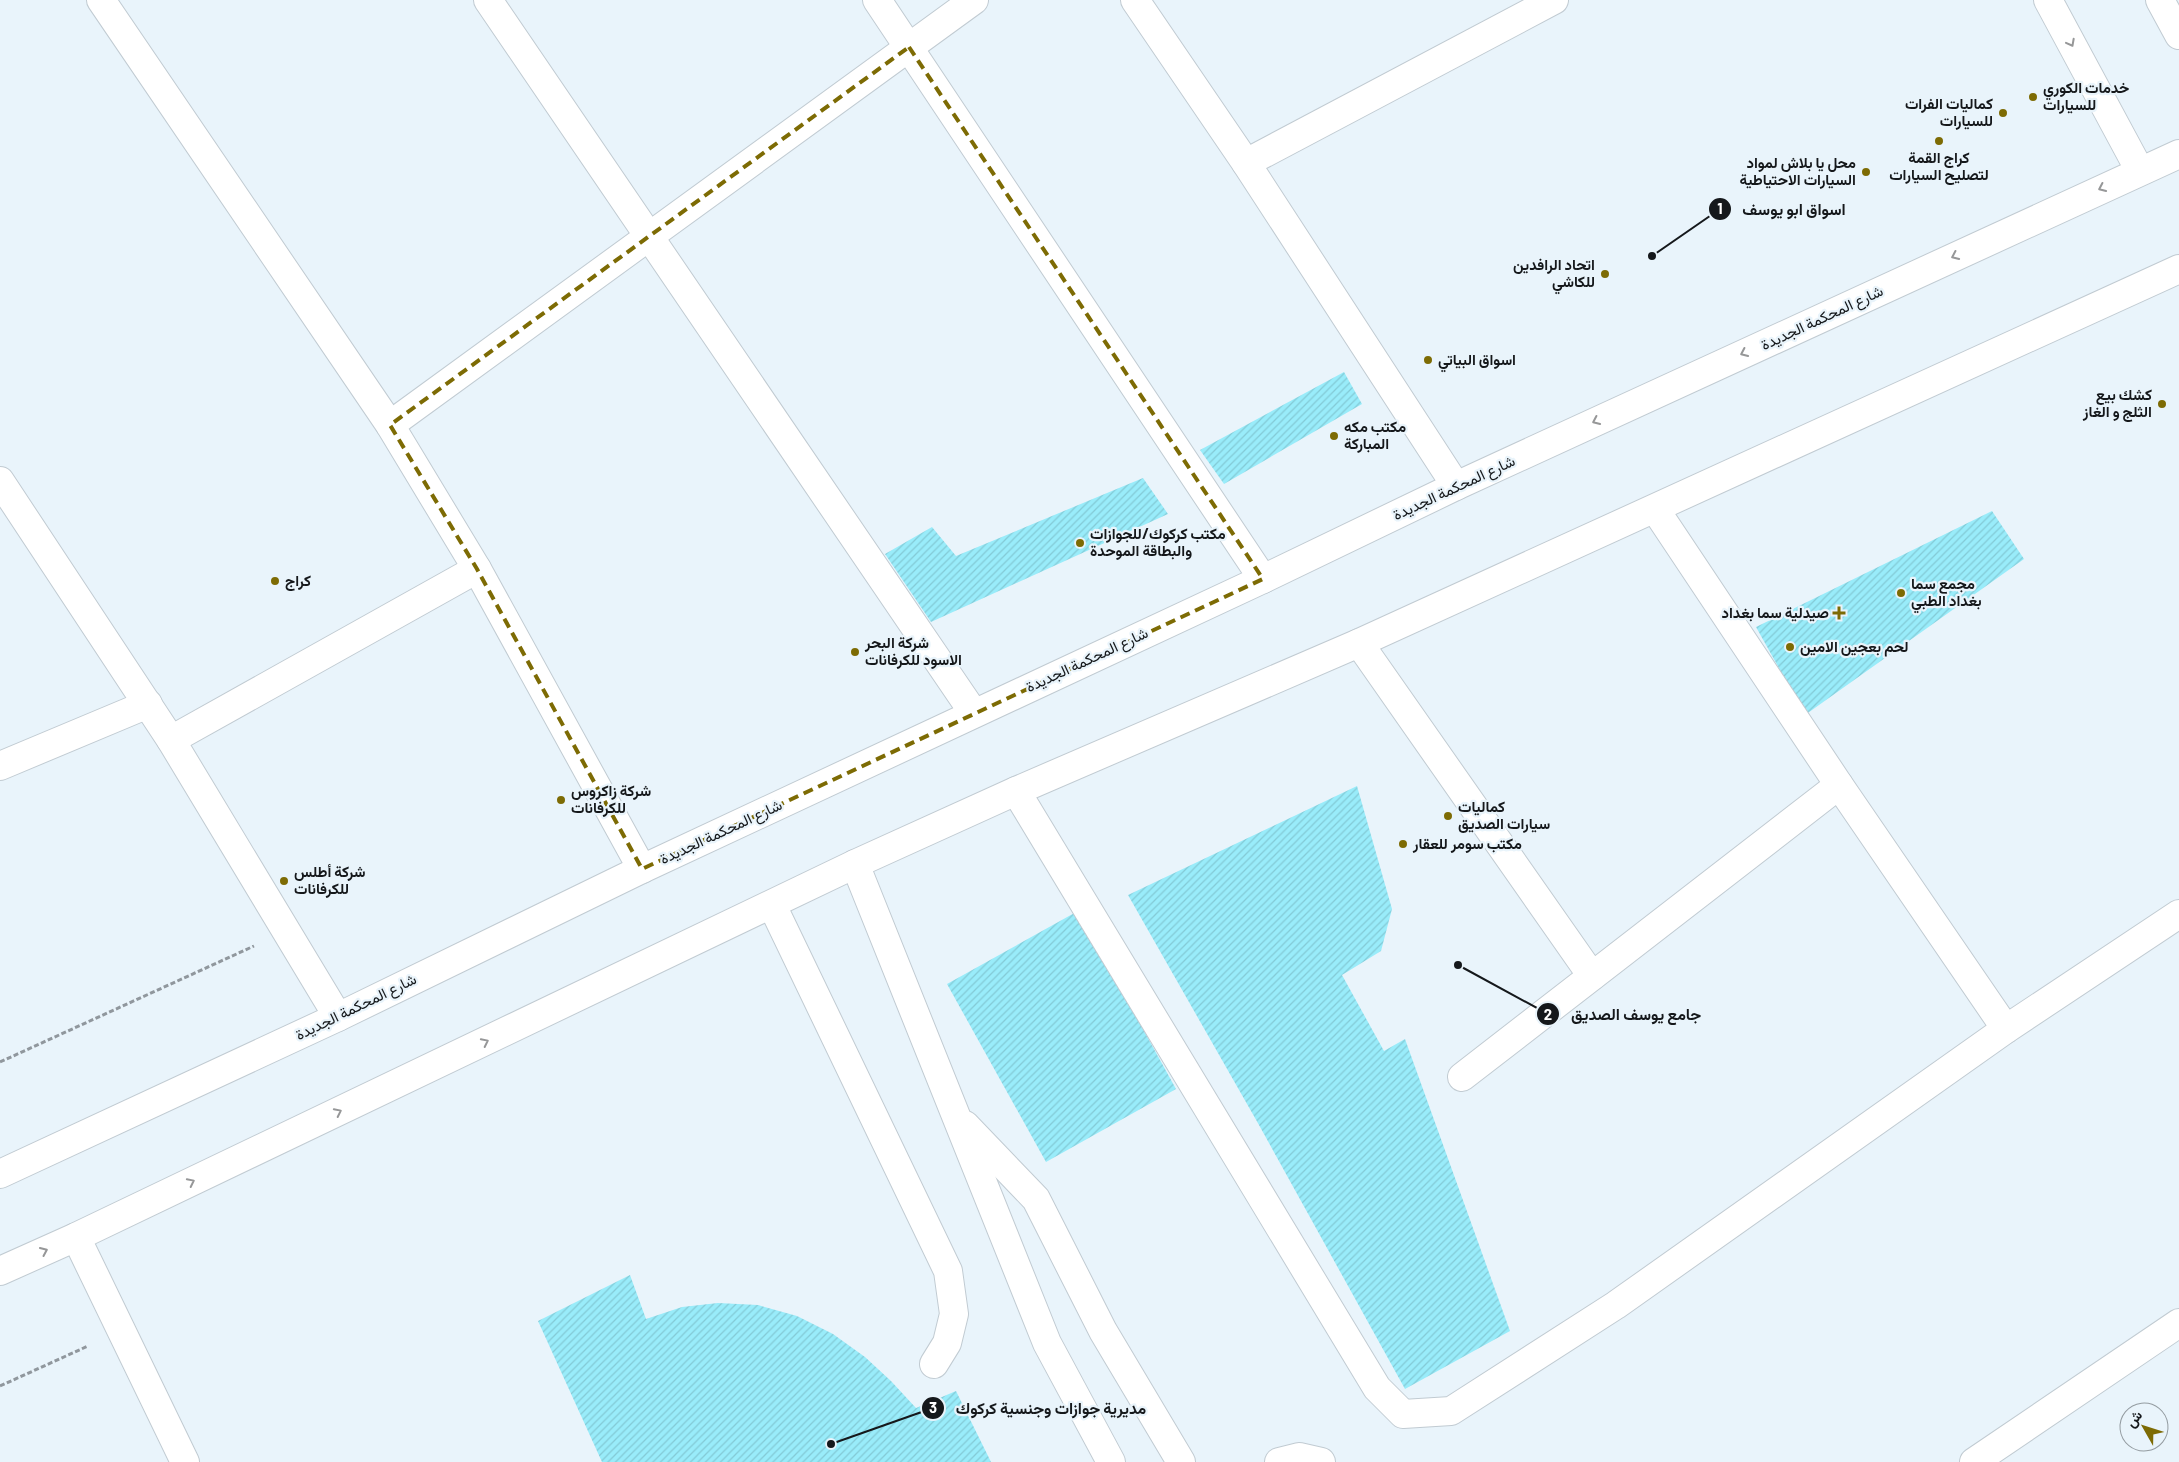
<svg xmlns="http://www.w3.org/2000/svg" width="2179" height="1462" viewBox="0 0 2179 1462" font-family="Barlow,Vazirmatn,sans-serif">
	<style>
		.building { fill: url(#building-hatch) }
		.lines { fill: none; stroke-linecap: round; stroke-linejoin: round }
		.minor-casing { stroke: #c1cbd2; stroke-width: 30 }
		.major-casing { stroke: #c1cbd2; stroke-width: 30 }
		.path { stroke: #90979d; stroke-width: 3; stroke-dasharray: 5 2.5; stroke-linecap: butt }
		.minor { stroke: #fff; stroke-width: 28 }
		.major { stroke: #fff; stroke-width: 28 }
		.oneway { stroke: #969798 }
		.marked { fill: none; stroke: #7d6b04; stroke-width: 4; stroke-dasharray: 10 6; stroke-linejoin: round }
		.poi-dot { fill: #7d6b04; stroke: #e9f4fb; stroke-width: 2 }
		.labels { text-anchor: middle; stroke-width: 4.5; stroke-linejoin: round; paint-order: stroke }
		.poi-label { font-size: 15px; font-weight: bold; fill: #15181b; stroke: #e9f4fb; text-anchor: start }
		.street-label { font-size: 15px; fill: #15181b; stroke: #e9f4fb }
		.leader { fill: none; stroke: #15181b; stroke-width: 2 }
		.callout-dot { fill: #15181b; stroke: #e9f4fb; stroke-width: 2 }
		.mark-label { font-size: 15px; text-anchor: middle; font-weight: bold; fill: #fff }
		.callout-label { font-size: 16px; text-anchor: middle; font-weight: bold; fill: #15181b; stroke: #e9f4fb; stroke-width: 4.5; stroke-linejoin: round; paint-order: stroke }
	</style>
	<defs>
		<pattern id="building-hatch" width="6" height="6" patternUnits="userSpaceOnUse" patternTransform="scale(1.25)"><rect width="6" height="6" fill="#99ecfa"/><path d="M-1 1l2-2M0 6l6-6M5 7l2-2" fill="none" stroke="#83cad6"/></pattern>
	</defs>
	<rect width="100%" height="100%" fill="#e9f4fb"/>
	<g class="building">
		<path d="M1344 372 1362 404 1224 484 1200 450Z"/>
		<path d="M1143 478 1168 514 931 622 885 554 932 527 956 556Z"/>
		<path d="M1992 511 2024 559 1805 715 1756 627Z"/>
		<path d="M1357 786 1392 909 1381 951 1342 975 1384 1051 1405 1039 1510 1331 1405 1389 1259 1125 1128 895Z"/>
		<path d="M1078 911 1176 1089 1046 1162 947 984Z"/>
		<path d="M630 1275 646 1319 682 1307 718 1303 758 1305 797 1316 833 1334 865 1357 891 1381 916 1408 956 1391 991 1462H602L538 1321Z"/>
	</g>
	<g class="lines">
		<defs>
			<g id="minor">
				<path d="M101 0 390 425 477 569 642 869"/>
				<path d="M488 0 973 712"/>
				<path d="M877 0 1263 579"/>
				<path d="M1135 0 1246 163 1456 486"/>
				<path d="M2048 0 2140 171"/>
				<path d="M2160 0 2179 35"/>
				<path d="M1246 163 1554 0"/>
				<path d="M390 425 974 0"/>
				<path d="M0 481 171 740 338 1017"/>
				<path d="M1655 509 1839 785 2006 1029"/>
				<path d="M1359 643 1592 976"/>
				<path d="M171 740 477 569"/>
				<path d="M0 766 148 704"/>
				<path d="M1016 791 1377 1388 1403 1414 1451 1411 1616 1305 2006 1029 2179 914"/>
				<path d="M855 864 1047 1343 1111 1462"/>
				<path d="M772 905 948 1271 954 1314 947 1343 934 1364"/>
				<path d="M1462 1077 1839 785"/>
				<path d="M965 1125 1036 1199 1103 1331 1181 1462"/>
				<path d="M76 1237 185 1462"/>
				<path d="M1279 1462 1299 1457 1321 1462"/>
				<path d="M1974 1462 2179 1323"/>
			</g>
			<g id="major">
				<path d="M0 1174 338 1017 642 869 1263 579 1456 486 2179 154"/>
				<path d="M0 1271 76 1237 855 864 1016 791 1359 643 2179 269"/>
			</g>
		</defs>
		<use href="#minor" class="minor-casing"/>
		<use href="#major" class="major-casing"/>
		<g class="path">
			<path d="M0 1062 254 946"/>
			<path d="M0 1386 88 1346"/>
		</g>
		<use href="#minor" class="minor"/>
		<use href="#major" class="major"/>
	</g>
	<defs><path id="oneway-chevron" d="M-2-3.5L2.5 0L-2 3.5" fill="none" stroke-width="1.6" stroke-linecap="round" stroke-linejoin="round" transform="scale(1.25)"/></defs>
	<g class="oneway">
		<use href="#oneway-chevron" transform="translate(2071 43) rotate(62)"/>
		<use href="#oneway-chevron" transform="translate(2102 188) rotate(155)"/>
		<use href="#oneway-chevron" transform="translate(1955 256) rotate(155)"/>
		<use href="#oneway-chevron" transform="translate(1744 353) rotate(155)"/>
		<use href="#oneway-chevron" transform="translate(1596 421) rotate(155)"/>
		<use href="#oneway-chevron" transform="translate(485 1042) rotate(-26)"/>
		<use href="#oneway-chevron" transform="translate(338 1112) rotate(-26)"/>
		<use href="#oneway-chevron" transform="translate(191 1182) rotate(-26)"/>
		<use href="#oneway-chevron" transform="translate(44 1251) rotate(-24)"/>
	</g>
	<path class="marked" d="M909 47 1263 579 642 869 477 569 390 425Z"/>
	<g class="poi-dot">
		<circle cx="2033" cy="97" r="5"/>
		<circle cx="2003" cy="113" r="5"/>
		<circle cx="1939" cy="141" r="5"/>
		<circle cx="1866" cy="172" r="5"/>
		<circle cx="1605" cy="274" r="5"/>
		<circle cx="1428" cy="360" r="5"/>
		<circle cx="2162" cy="404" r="5"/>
		<circle cx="1334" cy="436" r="5"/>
		<circle cx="1080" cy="543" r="5"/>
		<circle cx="275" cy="581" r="5"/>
		<circle cx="1901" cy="593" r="5"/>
		<path d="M1836.5 605.5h5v5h5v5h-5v5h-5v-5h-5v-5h5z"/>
		<circle cx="1790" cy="647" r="5"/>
		<circle cx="855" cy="652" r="5"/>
		<circle cx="561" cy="800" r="5"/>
		<circle cx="1448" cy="816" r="5"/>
		<circle cx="1403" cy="844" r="5"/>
		<circle cx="284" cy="881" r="5"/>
	</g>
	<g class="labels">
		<g class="poi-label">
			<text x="2043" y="93">خدمات الكوري<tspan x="2043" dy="17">للسيارات</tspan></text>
			<text x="1993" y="109" text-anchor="end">كماليات الفرات<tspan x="1993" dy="17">للسيارات</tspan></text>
			<text x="1939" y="163" text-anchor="middle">كراج القمة<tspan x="1939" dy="17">لتصليح السيارات</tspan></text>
			<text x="1856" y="168" text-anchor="end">محل يا بلاش لمواد<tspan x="1856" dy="17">السيارات الاحتياطية</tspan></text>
			<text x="1595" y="270" text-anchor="end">اتحاد الرافدين<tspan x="1595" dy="17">للكاشي</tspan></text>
			<text x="1438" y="365">اسواق البياتي</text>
			<text x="2152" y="400" text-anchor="end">كشك بيع<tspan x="2152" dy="17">الثلج و الغاز</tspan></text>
			<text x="1344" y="432">مكتب مكه<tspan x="1344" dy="17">المباركة</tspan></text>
			<text x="1090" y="539">مكتب كركوك/للجوازات<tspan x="1090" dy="17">والبطاقة الموحدة</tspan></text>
			<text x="285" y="586">كراج</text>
			<text x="1911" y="589">مجمع سما<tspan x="1911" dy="17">بغداد الطبي</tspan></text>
			<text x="1829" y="618" text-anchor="end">صيدلية سما بغداد</text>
			<text x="865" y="648">شركة البحر<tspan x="865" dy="17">الاسود للكرفانات</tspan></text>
			<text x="1800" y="652">لحم بعجين الامين</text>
			<text x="571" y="796">شركة زاكروس<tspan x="571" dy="17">للكرفانات</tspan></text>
			<text x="1458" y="812">كماليات<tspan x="1458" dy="17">سيارات الصديق</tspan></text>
			<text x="1413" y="849">مكتب سومر للعقار</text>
			<text x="294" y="877">شركة أطلس<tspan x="294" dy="17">للكرفانات</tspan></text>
		</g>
		<g class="street-label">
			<text transform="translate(1822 318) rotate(-25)" y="5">شارع المحكمة الجديدة</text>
			<text transform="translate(1454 488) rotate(-25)" y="5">شارع المحكمة الجديدة</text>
			<text transform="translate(1087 660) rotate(-25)" y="5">شارع المحكمة الجديدة</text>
			<text transform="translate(721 832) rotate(-25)" y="5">شارع المحكمة الجديدة</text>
			<text transform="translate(356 1007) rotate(-26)" y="5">شارع المحكمة الجديدة</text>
		</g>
	</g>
	<path class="leader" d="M1652 256L1720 209M1458 965L1548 1014M831 1444L933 1408"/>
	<g class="callout-dot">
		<circle cx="1652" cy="256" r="5"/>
		<circle cx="1458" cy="965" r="5"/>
		<circle cx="831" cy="1444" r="5"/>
		<circle cx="1720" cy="209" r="12"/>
		<circle cx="1548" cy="1014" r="12"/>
		<circle cx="933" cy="1408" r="12"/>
	</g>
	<g class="mark-label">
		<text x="1720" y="214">1</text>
		<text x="1548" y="1020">2</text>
		<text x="933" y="1413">3</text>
	</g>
	<g class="callout-label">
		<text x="1794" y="215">اسواق ابو يوسف</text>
		<text x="1636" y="1020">جامع يوسف الصديق</text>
		<text x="1051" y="1414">مديرية جوازات وجنسية كركوك</text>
	</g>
	<g transform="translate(2144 1427) rotate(309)"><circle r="24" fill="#e9f4fb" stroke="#949ca1"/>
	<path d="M0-4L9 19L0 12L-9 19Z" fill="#7d6b04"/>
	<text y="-8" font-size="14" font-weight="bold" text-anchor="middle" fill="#15181b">ش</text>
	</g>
</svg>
